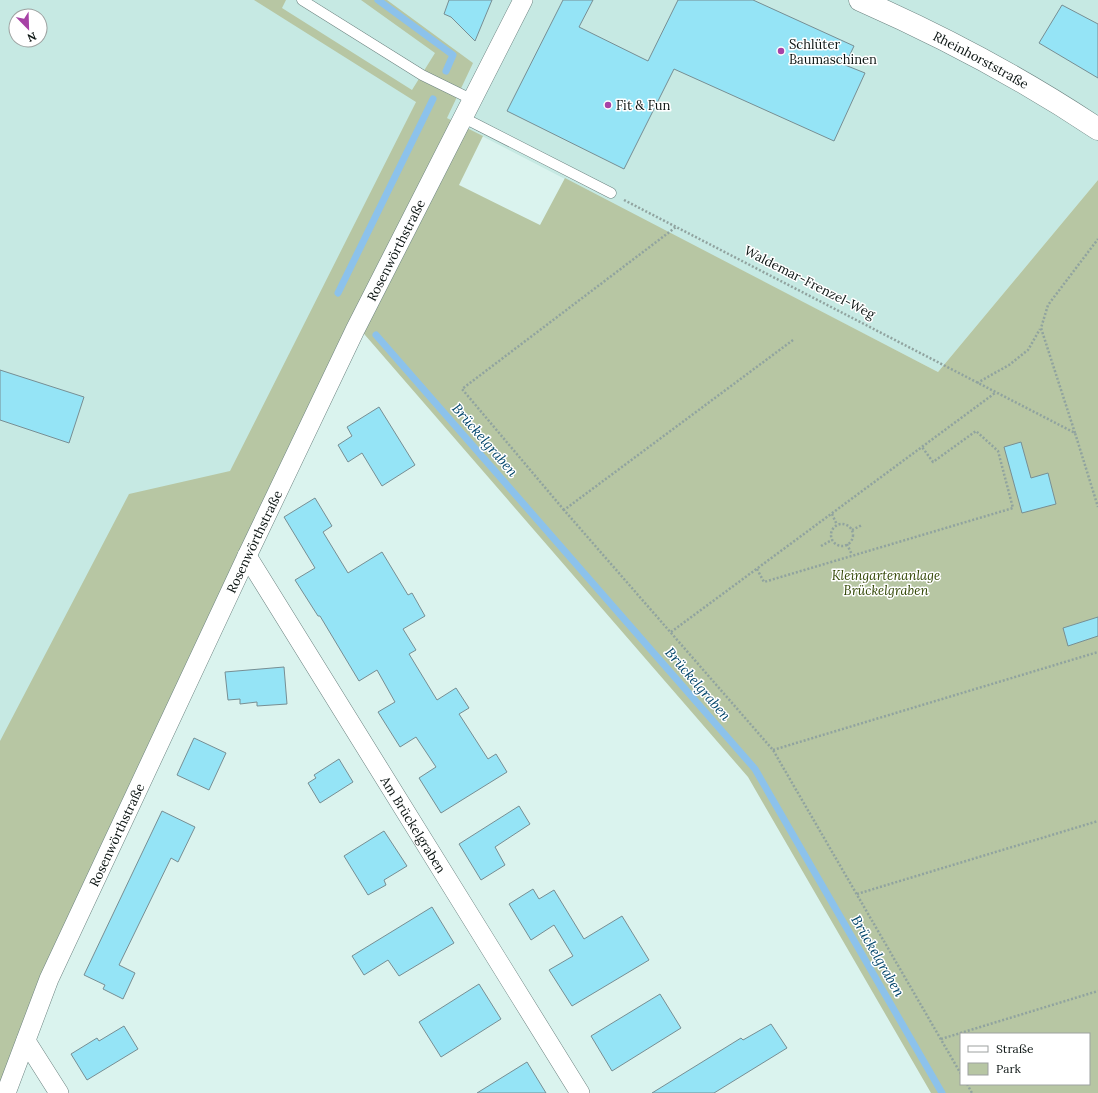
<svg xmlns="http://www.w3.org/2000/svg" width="1098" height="1093" viewBox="0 0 1098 1093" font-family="Lora,serif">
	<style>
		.built { fill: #c6e9e3; fill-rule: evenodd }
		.green { fill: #b7c6a3; fill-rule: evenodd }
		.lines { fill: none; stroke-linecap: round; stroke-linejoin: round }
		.stream { stroke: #8cc2eb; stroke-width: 7 }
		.building { fill: #95e4f6; stroke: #778e93 }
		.lane-casing { stroke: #6c8380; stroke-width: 11 }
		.street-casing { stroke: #6c8380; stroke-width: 20 }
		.secondary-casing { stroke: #6c8380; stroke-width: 23 }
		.path { stroke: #90a39f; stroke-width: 2.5; stroke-dasharray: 2 2; stroke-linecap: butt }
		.lane { stroke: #fff; stroke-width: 10 }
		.street { stroke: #fff; stroke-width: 19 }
		.secondary { stroke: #fff; stroke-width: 22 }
		.poi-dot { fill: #a742a6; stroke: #fff; stroke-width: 1.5 }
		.labels { text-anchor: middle; stroke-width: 3; stroke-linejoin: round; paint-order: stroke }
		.poi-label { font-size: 13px; fill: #0a1311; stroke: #fff; text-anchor: start }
		.street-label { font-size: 13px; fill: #0a1311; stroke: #fff }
		.park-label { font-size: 13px; font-style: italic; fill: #304503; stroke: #fff }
		.water-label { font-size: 14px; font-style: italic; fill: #00446a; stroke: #fff }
	</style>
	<rect width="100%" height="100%" fill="#daf3ee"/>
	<path class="built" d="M0 0H1098V180L938 372 416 102 0 959ZM16 16H40V40H16Z"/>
	<path class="green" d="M254 0H286L282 8 412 90 435 53 361 0H387L473 63 447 118 483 136 459 185 540 225 565 178 938 372 1098 180V1093H931L748 777 352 320 0 1085V741L129 494 230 471 416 102ZM961 1034H1089V1084H961Z"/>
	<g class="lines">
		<g class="stream">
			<path d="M378 0 453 55 446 71"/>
			<path d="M338 293 433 99"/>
			<path d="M376 335 755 769 942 1093"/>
		</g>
	</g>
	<g class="building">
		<path d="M449 0H492L475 41 451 17 444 14Z"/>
		<path d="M563 0H593L579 27 648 61 678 0H753L854 46 845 65 865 73 834 141 674 69 624 169 507 111Z"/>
		<path d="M1062 5 1098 24V78L1039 43Z"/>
		<path d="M0 370 84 397 69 443 0 420Z"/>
		<path d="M379 407 415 465 382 486 362 453 348 462 338 445 352 436 347 427Z"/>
		<path d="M1021 442 1031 478 1048 473 1056 504 1022 513 1004 447Z"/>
		<path d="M315 498 332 526 323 532 348 573 382 552 408 595 412 593 425 616 403 629 416 650 409 654 437 700 456 688 469 708 459 714 488 759 496 754 507 772 441 813 419 778 436 767 416 737 400 747 378 712 395 702 377 670 359 681 320 616H318L295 580 315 568 284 517Z"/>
		<path d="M1098 617V636L1068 646 1063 628Z"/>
		<path d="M284 667 287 704 257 706V702L240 704V699L228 700 225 672Z"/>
		<path d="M194 738 226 753 209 790 177 775Z"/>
		<path d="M339 759 353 782 320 803 308 783 316 778 314 775Z"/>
		<path d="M519 806 530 824 495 847 505 865 481 880 459 844Z"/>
		<path d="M162 811 195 827 178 862 171 858 119 965 135 973 123 999 103 989 105 985 84 975Z"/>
		<path d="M384 831 407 866 384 880 386 885 368 895 344 856Z"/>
		<path d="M533 889 539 899 554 890 584 939 622 916 649 960 572 1006 549 970 573 956 554 925 531 940 509 904Z"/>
		<path d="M432 907 454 943 399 976 388 960 364 975 352 956Z"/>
		<path d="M479 984 501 1019 441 1057 419 1022Z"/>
		<path d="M660 994 681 1028 612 1071 591 1036Z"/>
		<path d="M771 1024 787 1048 714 1093H652L741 1038 743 1040Z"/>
		<path d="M124 1026 138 1049 87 1080 71 1054 97 1038 99 1041Z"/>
		<path d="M527 1062 546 1093H477Z"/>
	</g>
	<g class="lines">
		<defs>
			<g id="lane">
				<path d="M302 0 422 75 473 100"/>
				<path d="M464 118 611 193"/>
			</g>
			<g id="street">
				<path id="s1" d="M247 556 580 1093"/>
				<path d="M26 1041 59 1093"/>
				<path id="s2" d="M6 1093 49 979 247 556 355 330 523 0"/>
			</g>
			<g id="secondary">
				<path id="s3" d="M860 0C942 36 1023 79 1098 129"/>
			</g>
		</defs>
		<use href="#lane" class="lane-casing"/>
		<use href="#street" class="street-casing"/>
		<use href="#secondary" class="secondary-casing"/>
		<g class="path">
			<path d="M624 200 1075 433 1098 507"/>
			<path d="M793 340 564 510 773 750 961 1074"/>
			<path d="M977 383 1009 365 1028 350 1040 329"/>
			<path d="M1075 433 1041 328 1048 305 1098 239"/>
			<path d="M564 510 462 389 676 227"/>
			<path d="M832 514 837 525"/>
			<circle cx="842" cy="535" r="11"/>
			<path d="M852 530 862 525"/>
			<path d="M847 544 852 555"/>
			<path d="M821 546 832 540"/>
			<path d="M757 569 764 582 1013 508 998 451 976 431 933 462 922 447"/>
			<path d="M671 632 995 393"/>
			<path d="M773 750 1098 652"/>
			<path d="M857 894 1098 821"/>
			<path d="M941 1039 1098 991"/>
			<path d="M967 1084 972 1093"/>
		</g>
		<use href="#lane" class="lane"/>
		<use href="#street" class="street"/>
		<use href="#secondary" class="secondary"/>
	</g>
	<g class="poi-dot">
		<circle cx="781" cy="51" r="4"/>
		<circle cx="608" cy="105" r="4"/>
	</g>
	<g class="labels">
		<g class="poi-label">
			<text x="789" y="49">Schlüter<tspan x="789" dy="15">Baumaschinen</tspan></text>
			<text x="616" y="110">Fit &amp; Fun</text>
		</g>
		<g class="street-label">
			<text dy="5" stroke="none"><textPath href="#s3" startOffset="135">Rheinhorststraße</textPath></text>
			<text dy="5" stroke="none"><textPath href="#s2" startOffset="929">Rosenwörthstraße</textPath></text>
			<text transform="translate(810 282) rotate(27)" y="5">Waldemar-Frenzel-Weg</text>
			<text dy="5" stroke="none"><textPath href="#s2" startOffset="605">Rosenwörthstraße</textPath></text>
			<text dy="5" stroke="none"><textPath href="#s1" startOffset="316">Am Brückelgraben</textPath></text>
			<text dy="5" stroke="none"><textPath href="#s2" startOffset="281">Rosenwörthstraße</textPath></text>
		</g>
		<g class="park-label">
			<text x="886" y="580">Kleingartenanlage<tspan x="886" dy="15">Brückelgraben</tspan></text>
		</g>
		<g class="water-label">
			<text transform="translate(485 440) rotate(49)" y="5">Brückelgraben</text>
			<text transform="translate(698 684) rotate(49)" y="5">Brückelgraben</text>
			<text transform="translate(878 956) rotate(60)" y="5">Brückelgraben</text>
		</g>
	</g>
	<rect x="960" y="1033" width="130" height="52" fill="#ffffff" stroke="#9da1a0"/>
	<rect x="968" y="1046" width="20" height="6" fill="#ffffff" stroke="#9da1a0"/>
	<text x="996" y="1053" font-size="12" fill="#0a1311">Straße</text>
	<rect x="968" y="1063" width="20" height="12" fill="#b7c6a3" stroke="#9da1a0"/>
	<text x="996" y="1073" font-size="12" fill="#0a1311">Park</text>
	<g transform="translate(28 28) rotate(157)"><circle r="19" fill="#ffffff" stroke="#9da1a0"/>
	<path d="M0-3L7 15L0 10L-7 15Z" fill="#a742a6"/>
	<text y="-6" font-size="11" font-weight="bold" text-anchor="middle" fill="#0a1311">N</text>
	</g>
</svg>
